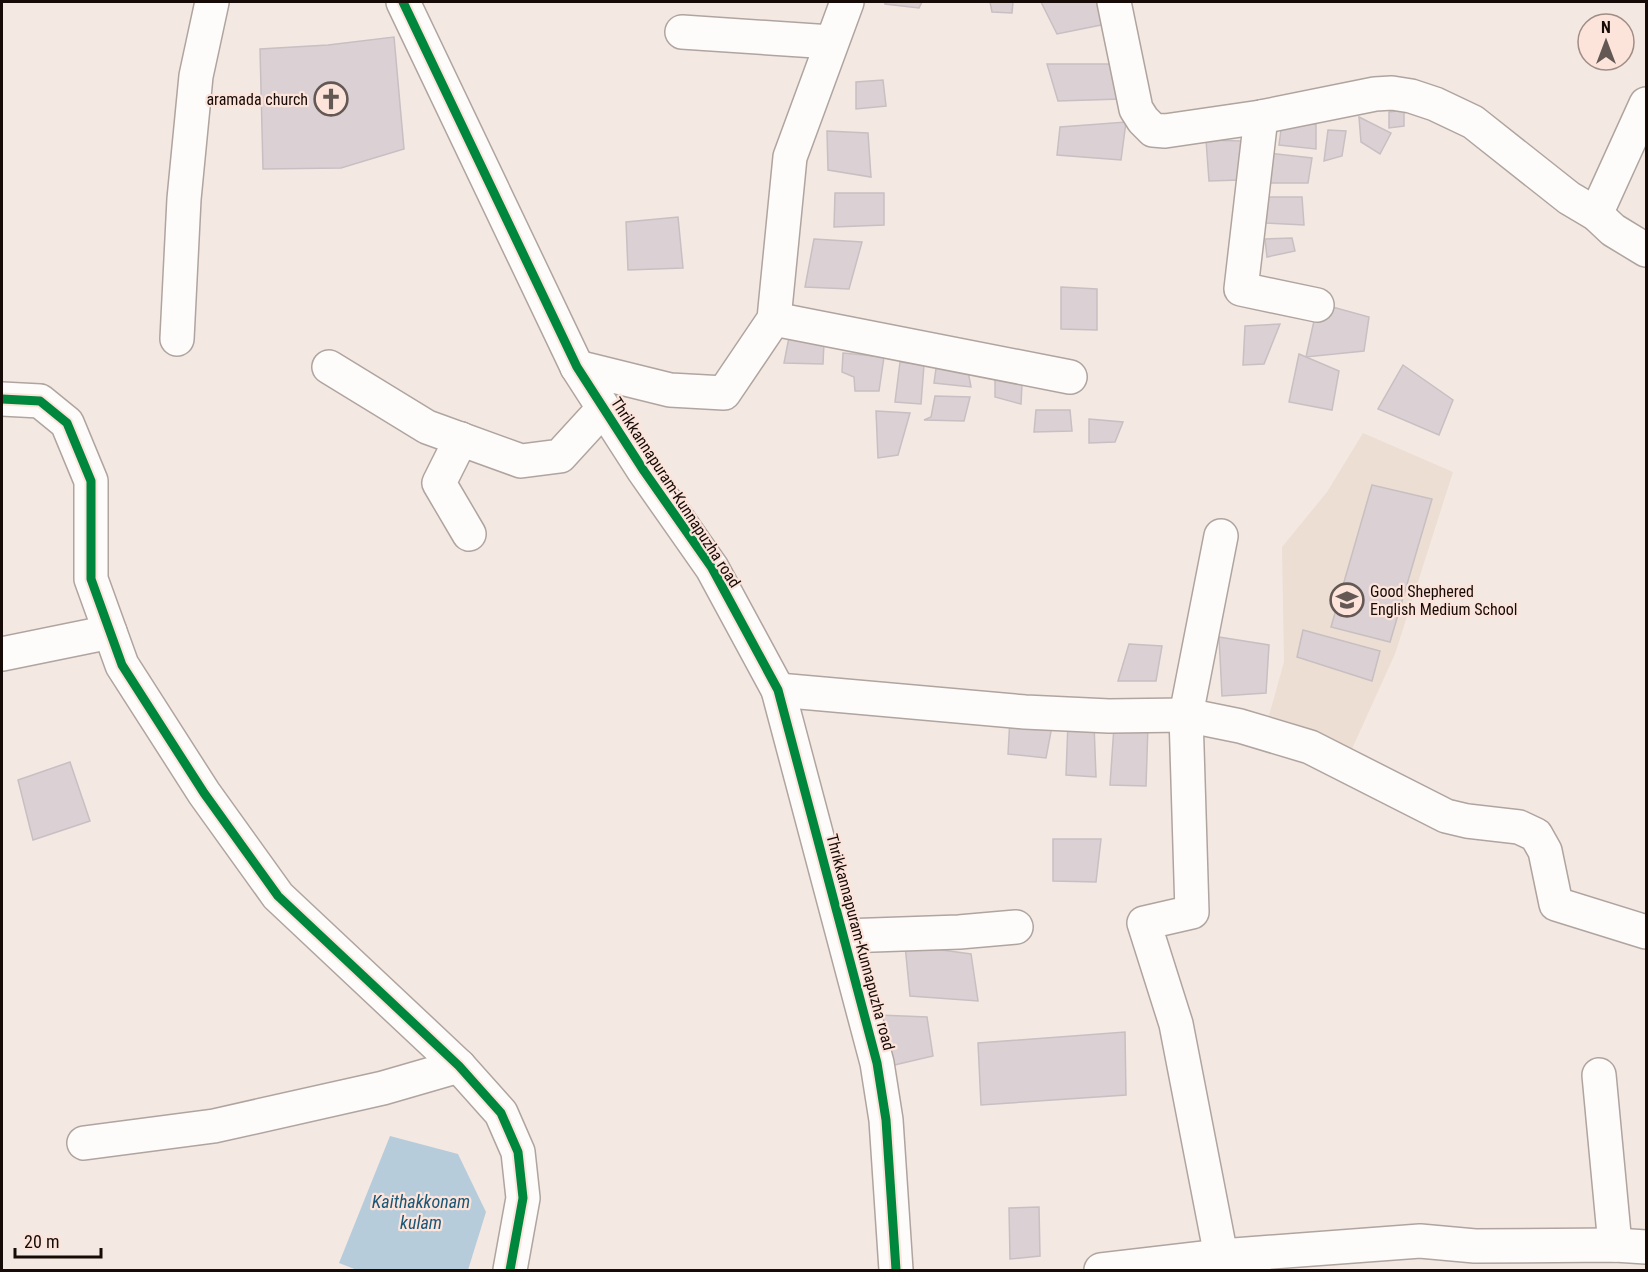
<svg xmlns="http://www.w3.org/2000/svg" width="1648" height="1272" viewBox="0 0 1648 1272" font-family="'Roboto Condensed',sans-serif">
	<style>
		.education { fill: #ecded2 }
		.water { fill: #b6ccdb }
		.building { fill: #dbd1d4; stroke: #c8bfc2; stroke-width: 1.5 }
		.lines { fill: none; stroke-linecap: round; stroke-linejoin: round }
		.street-casing { stroke: #b0a49f; stroke-width: 36 }
		.secondary-casing { stroke: #b0a49f; stroke-width: 36 }
		.street { stroke: #fdfcfb; stroke-width: 33 }
		.secondary { stroke: #fdfcfb; stroke-width: 33 }
		.cycleway-casing { stroke: #fce4db; stroke-width: 13 }
		.cycleway { stroke: #00873e; stroke-width: 9 }
		.labels { text-anchor: middle; stroke-width: 4.5; stroke-linejoin: round; paint-order: stroke }
		.poi-label { font-size: 16px; fill: #170b07; stroke: #fce4db; text-anchor: end }
		.street-label { font-size: 16px; fill: #170b07; stroke: #fce4db }
		.water-label { font-size: 18px; font-style: italic; fill: #195677; stroke: #fce4db }
	</style>
	<rect width="100%" height="100%" fill="#f4e8e3"/>
	<path class="education" d="M1363 433 1453 472 1395 654 1351 751 1268 719 1284 662 1282 547 1327 492Z"/>
	<path class="water" d="M390 1136 458 1154 486 1212 468 1270H357L339 1263Z"/>
	<g class="building">
		<path d="M885 2H922L919 8 885 4Z"/>
		<path d="M990 2H1013L1012 13 992 12Z"/>
		<path d="M1041 2H1109L1101 25 1057 34Z"/>
		<path d="M394 37 404 149 341 168 263 169 260 49 328 45Z"/>
		<path d="M1047 64H1123L1121 99 1058 101Z"/>
		<path d="M883 80 886 106 856 109V82Z"/>
		<path d="M1404 110V126L1389 128V112Z"/>
		<path d="M1359 117 1391 133 1380 154 1361 142Z"/>
		<path d="M1126 122 1121 160 1057 155 1060 127Z"/>
		<path d="M1282 122 1316 124V149L1279 145Z"/>
		<path d="M1328 130 1346 131 1342 156 1324 161Z"/>
		<path d="M827 131 868 133 871 177 828 170Z"/>
		<path d="M1206 140 1241 141 1240 180 1209 181Z"/>
		<path d="M1268 153 1312 158 1308 183H1268Z"/>
		<path d="M835 193H884V225L834 227Z"/>
		<path d="M1267 197H1302L1304 225 1266 223Z"/>
		<path d="M678 217 683 268 628 270 626 222Z"/>
		<path d="M1292 238 1295 251 1267 257 1265 239Z"/>
		<path d="M814 239 862 242 849 289 805 287Z"/>
		<path d="M1061 287 1097 289V330L1061 329Z"/>
		<path d="M1318 303 1369 317 1364 351 1306 357Z"/>
		<path d="M1280 324 1264 364 1243 365 1245 326Z"/>
		<path d="M789 337 824 342 823 364 784 363Z"/>
		<path d="M843 353 884 357 879 391H855L854 377 842 372Z"/>
		<path d="M1299 354 1339 371 1332 410 1289 402Z"/>
		<path d="M937 361 967 366 971 387 934 383Z"/>
		<path d="M900 362 924 365 921 404 895 402Z"/>
		<path d="M1403 365 1453 400 1439 435 1378 409Z"/>
		<path d="M995 375 1022 384 1021 404 995 397Z"/>
		<path d="M935 396 970 397 964 421 924 420 931 417Z"/>
		<path d="M1036 410H1070L1072 431 1034 432Z"/>
		<path d="M876 411 910 413 898 455 878 458Z"/>
		<path d="M1089 419 1123 422 1115 442 1089 443Z"/>
		<path d="M1372 485 1432 499 1390 642 1331 627Z"/>
		<path d="M1303 630 1380 651 1372 681 1297 657Z"/>
		<path d="M1219 637 1269 645 1266 693 1222 696Z"/>
		<path d="M1129 644 1162 646 1156 681H1118Z"/>
		<path d="M1010 718 1053 721 1046 758 1008 754Z"/>
		<path d="M1068 722 1094 724 1096 777 1066 775Z"/>
		<path d="M1148 725 1146 786 1110 785 1114 726Z"/>
		<path d="M70 762 90 821 33 840 18 780Z"/>
		<path d="M1053 839H1101L1096 882 1053 881Z"/>
		<path d="M905 945 971 954 978 1001 910 996Z"/>
		<path d="M879 1015 927 1017 933 1056 890 1066Z"/>
		<path d="M1125 1032 1126 1095 981 1105 978 1043Z"/>
		<path d="M1039 1207 1040 1256 1010 1259 1009 1208Z"/>
	</g>
	<g class="lines">
		<defs>
			<g id="street">
				<path d="M1114 2 1136 109 1143 120 1153 130 1165 131 1261 117 1375 94 1392 93 1411 96 1435 104 1473 122 1569 198 1596 214 1613 230 1646 250"/>
				<path d="M682 32 831 42"/>
				<path d="M1261 117 1241 289 1317 305"/>
				<path d="M1596 214 1646 104"/>
				<path d="M774 319 1070 377"/>
				<path d="M177 339 184 199 196 76 212 2"/>
				<path d="M329 367 427 427 521 461 560 456 603 409"/>
				<path d="M577 367 670 390 724 393 774 319 790 157 847 2"/>
				<path d="M2 399 40 401 67 423 91 481V579L122 665 204 793 278 896 459 1066 501 1113 518 1152 523 1198 510 1270"/>
				<path d="M461 439 439 483 469 534"/>
				<path d="M1221 536 1186 715 1192 912 1144 923 1176 1024 1221 1256"/>
				<path d="M2 654 110 632"/>
				<path d="M778 690 1025 712 1109 716 1186 715 1240 726 1310 747 1446 816 1467 821 1519 827 1536 835 1545 851 1556 904 1646 932"/>
				<path d="M844 936 959 932 1016 927"/>
				<path d="M1599 1075 1615 1245"/>
				<path d="M84 1143 214 1126 383 1088 459 1066"/>
				<path d="M1101 1270 1221 1256 1420 1241 1475 1246 1615 1245 1646 1247"/>
			</g>
			<path id="secondary" d="M403 2 577 367 644 471 712 568 778 690 877 1063 886 1120 896 1270"/>
		</defs>
		<use href="#street" class="street-casing"/>
		<use href="#secondary" class="secondary-casing"/>
		<use href="#street" class="street"/>
		<use href="#secondary" class="secondary"/>
		<defs>
			<g id="cycleway">
				<path d="M403 2 577 367 644 471 712 568 778 690 877 1063 886 1120 896 1270"/>
				<path d="M2 399 40 401 67 423 91 481V579L122 665 204 793 278 896 459 1066 501 1113 518 1152 523 1198 510 1270"/>
			</g>
		</defs>
		<use href="#cycleway" class="cycleway-casing"/>
		<use href="#cycleway" class="cycleway"/>
	</g>
	<defs>
		<symbol id="church-ring" viewBox="-11 -11 22 22"><circle r="9.5" fill="#fce4db" stroke="#645854" stroke-width="1.5"/><path d="M-1.2-6h2.4v3.5h3.3v2.4h-3.3V6h-2.4V-.1h-3.3v-2.4h3.3Z" fill="#645854"/></symbol>
		<symbol id="school-ring" viewBox="-11 -11 22 22"><circle r="9.5" fill="#fce4db" stroke="#645854" stroke-width="1.5"/><path d="M0-5L7-2L0 1L-7-2ZM-4 1L0 2.5L4 1V4Q0 6-4 4Z" fill="#645854"/></symbol>
	</defs>
	<g fill-rule="evenodd">
		<use href="#church-ring" x="312" y="80" width="38" height="38"/>
		<use href="#school-ring" x="1328" y="581" width="38" height="38"/>
	</g>
	<g class="labels">
		<g class="poi-label">
			<text x="308" y="105">aramada church</text>
			<text x="1370" y="597" text-anchor="start">Good Shephered<tspan x="1370" dy="18">English Medium School</tspan></text>
		</g>
		<g class="street-label">
			<text transform="translate(676 492) rotate(57)" y="6">Thrikkannapuram-Kunnapuzha road</text>
			<text transform="translate(861 942) rotate(75)" y="6">Thrikkannapuram-Kunnapuzha road</text>
		</g>
		<g class="water-label">
			<text x="421" y="1208">Kaithakkonam<tspan x="421" dy="21">kulam</tspan></text>
		</g>
	</g>
	<rect width="1648" height="1272" fill="none" stroke="#170b07" stroke-width="6"/>
	<g transform="translate(1606 42)"><circle r="28" fill="#fce4db" stroke="#a08d86" stroke-width="1.5"/>
	<path d="M0-4.5L10 22L0 15L-10 22Z" fill="#645854"/>
	<text y="-9" font-size="16" font-weight="bold" text-anchor="middle" fill="#170b07">N</text>
	</g>
	<path d="M15 1248v9h86v-9" fill="none" stroke="#170b07" stroke-width="3"/>
	<text x="24" y="1248" font-size="18" fill="#170b07" stroke="#fce4db" stroke-width="4.5" paint-order="stroke">20 m</text>
</svg>
